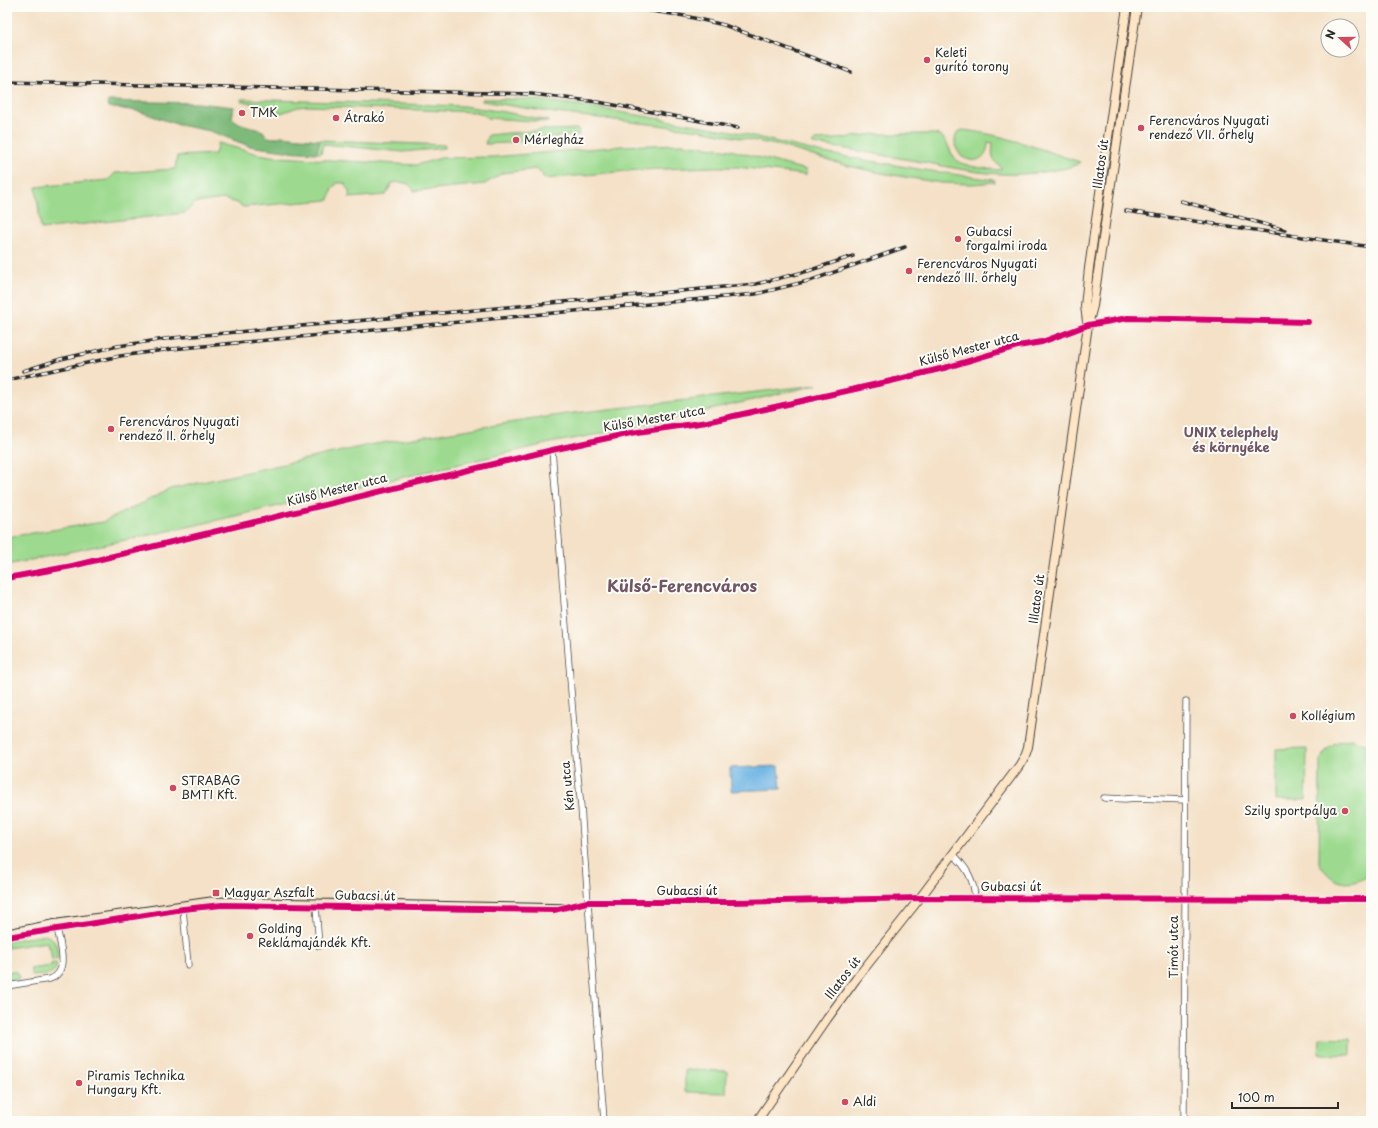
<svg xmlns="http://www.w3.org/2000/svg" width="1378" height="1128" viewBox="0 0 1378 1128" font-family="'Playpen Sans',sans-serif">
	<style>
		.green { fill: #9dda8f; stroke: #64825d }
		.forest { fill: #7eba7a; stroke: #547252 }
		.water { fill: #6cb3e3; stroke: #4c6f87 }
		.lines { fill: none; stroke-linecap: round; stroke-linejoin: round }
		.street-casing { stroke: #494642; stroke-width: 7 }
		.secondary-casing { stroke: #494642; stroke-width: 10 }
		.street { stroke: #fff; stroke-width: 5.5 }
		.secondary { stroke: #fde5c5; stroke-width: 8 }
		.tram { stroke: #2b2b2b; stroke-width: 1 }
		.rail-casing { stroke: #2b2b2b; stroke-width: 3.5 }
		.rail { stroke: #fdfcf7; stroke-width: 2; stroke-dasharray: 6; stroke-linecap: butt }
		.cycleway-casing { stroke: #fdfcf7; stroke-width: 8 }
		.cycleway { stroke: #d6006c; stroke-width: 6 }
		.poi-dot { fill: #d1495b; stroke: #fdfcf7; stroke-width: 1.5 }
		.labels { text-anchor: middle; stroke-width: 4; stroke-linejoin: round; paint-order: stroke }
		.poi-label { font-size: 12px; fill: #2b2b2b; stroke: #fdfcf7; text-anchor: start }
		.street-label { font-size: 12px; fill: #2b2b2b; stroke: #fdfcf7 }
		.neighbourhood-label { font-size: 13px; font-weight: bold; fill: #715666; stroke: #fdfcf7 }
		.district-label { font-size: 16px; font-weight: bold; fill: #715666; stroke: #fdfcf7 }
	</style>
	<rect width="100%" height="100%" fill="#fdfcf7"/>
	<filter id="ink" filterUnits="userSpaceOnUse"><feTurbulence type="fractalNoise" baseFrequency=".025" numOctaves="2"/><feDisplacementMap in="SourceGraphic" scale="8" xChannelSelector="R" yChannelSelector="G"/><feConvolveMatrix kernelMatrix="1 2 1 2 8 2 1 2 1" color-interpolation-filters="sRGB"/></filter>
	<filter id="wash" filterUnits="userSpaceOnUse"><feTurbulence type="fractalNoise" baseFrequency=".012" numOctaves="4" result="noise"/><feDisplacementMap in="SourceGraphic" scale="16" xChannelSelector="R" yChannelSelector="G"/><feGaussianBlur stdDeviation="0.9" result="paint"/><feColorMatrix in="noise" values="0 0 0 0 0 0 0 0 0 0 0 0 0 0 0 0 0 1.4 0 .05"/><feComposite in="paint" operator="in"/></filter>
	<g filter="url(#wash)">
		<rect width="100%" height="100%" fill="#f4e1c7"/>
		<g class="green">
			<path d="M241 99 463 106 505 112 549 121V122L487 118 484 115 475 112 307 106 298 107 281 113 275 112 262 105 241 101Z"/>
			<path d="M482 99H529L578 105 732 131 823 153 924 170 995 180V182L972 184 941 183 881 173 844 165 781 146 700 130 555 113 482 101Z"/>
			<path d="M578 129 579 135 545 138 519 142 518 135H512L513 141 509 143 485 144 488 135 543 130Z"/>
			<path d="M963 130C1004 134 1042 150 1080 162 1074 167 1063 169 1055 170 1008 179 973 172 928 163 890 157 852 149 813 144L812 143 815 140 836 139 875 134H936C951 137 946 155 961 163 972 168 987 168 998 170L1001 169V167C991 160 992 154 993 143L988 142C988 146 987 151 985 154 975 168 955 157 955 141 955 134 957 132 963 130Z"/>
			<path d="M320 140 445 145V148L403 152 323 144 321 153H316Z"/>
			<path d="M218 143 258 154 278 157 416 165 441 158 493 157 622 146 682 144 731 150 806 170V175L737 167H713L638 170 544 179 542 173 536 169 502 173 485 184 414 191C409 181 402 182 392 183L386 195 349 198C350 191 348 188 344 183H337L332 189 329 200 243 207 237 203 224 199 195 203 185 213 41 229 36 187 108 180 115 173 175 169 177 156 215 154Z"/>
			<path d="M817 385 628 429 555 442 192 526 7 565V537L103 522 171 489 369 445 566 414Z"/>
			<path d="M1351 739 1368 745 1371 748V873C1367 877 1363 879 1358 881 1339 887 1328 877 1319 863L1320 760C1329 745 1333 742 1351 739Z"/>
			<path d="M1307 748 1306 800H1276V749Z"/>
			<path d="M45 935C57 939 57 946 58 958L52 960 50 947 48 948 47 942 7 948V941Z"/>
			<path d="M55 963 57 964C56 976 44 975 34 976L32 975 30 969 51 966V964Z"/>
			<path d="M13 971 18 973 19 979 7 982V972Z"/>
			<path d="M1320 1038 1351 1039V1055L1319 1054Z"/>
			<path d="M685 1070 727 1071 726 1093 685 1092Z"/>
		</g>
		<path class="forest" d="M108 101 198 103 234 107 232 118 239 123 263 131 267 137 275 138 281 136 320 140 316 153 285 151 249 146 210 131 179 125 138 111 108 107 107 104Z"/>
		<path class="water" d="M779 766 781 789 731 791 730 768Z"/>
	</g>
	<g filter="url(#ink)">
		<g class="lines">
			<defs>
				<g id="street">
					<path d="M552 450 577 766 581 807 604 1121"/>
					<path d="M7 578 72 566 552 450 631 433 707 422 891 381 948 367 1018 346 1042 342 1088 325 1128 318 1308 322"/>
					<path d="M1104 798 1125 799 1137 798 1185 800"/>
					<path d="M953 854C966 867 974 879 975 898"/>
					<path d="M316 906 319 946"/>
					<path d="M183 909 188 965"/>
					<path d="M7 937 183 909 222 905 554 910 587 902H732L920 898 1371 899"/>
					<path d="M7 986 50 979C70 972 60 944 57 928"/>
					<path d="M1184 1121 1186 701"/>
				</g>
				<g id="secondary">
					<path d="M1087 322 1085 306 1089 268 1127 7"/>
					<path d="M757 1121 827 1019 856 979 920 898 1019 766 1025 756 1028 747 1088 325 1093 306 1137 7"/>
				</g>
			</defs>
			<use href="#street" class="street-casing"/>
			<use href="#secondary" class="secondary-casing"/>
			<use href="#street" class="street"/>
			<use href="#secondary" class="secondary"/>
			<path class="tram" d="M7 929 51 920 210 897 577 904 730 903 844 900 1371 901"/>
			<defs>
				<g id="rail">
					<path d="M625 7 685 16 724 25 851 72"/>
					<path d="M7 82 532 94 598 102 738 128"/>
					<path d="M1181 201 1285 230"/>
					<path d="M1126 211 1371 247"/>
					<path d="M23 371 61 359 118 346 172 338 756 284 808 271 853 256"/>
					<path d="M7 380 120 356 172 349 756 294 812 280 905 247"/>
				</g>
			</defs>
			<use href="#rail" class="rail-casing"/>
			<use href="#rail" class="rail"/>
			<defs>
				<g id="cycleway">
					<path d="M7 578 72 566 552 450 631 433 707 422 891 381 948 367 1018 346 1042 342 1088 325 1128 318 1308 322"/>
					<path d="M7 937 183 909 222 905 554 910 587 902H732L920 898 1371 899"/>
				</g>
			</defs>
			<use href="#cycleway" class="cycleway-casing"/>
			<use href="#cycleway" class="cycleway"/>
		</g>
	</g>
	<g class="poi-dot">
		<circle cx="927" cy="60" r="4"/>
		<circle cx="242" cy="113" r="4"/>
		<circle cx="336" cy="118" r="4"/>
		<circle cx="1141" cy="128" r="4"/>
		<circle cx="516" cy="140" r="4"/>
		<circle cx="958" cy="239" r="4"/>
		<circle cx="909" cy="271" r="4"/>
		<circle cx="111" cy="429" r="4"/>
		<circle cx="1293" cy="716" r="4"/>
		<circle cx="173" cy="788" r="4"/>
		<circle cx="1345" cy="811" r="4"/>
		<rect x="212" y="889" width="8" height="8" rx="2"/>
		<circle cx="250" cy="936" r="4"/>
		<circle cx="79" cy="1083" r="4"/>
		<circle cx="845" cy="1102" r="4"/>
	</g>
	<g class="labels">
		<g class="poi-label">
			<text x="935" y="57">Keleti<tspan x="935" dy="14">gurító torony</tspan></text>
			<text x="250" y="117">TMK</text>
			<text x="344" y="122">Átrakó</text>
			<text x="1149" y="125">Ferencváros Nyugati<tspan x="1149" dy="14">rendező VII. őrhely</tspan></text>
			<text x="524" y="144">Mérlegház</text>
			<text x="966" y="236">Gubacsi<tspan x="966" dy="14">forgalmi iroda</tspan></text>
			<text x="917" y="268">Ferencváros Nyugati<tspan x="917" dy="14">rendező III. őrhely</tspan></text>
			<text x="119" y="426">Ferencváros Nyugati<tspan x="119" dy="14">rendező II. őrhely</tspan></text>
			<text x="1301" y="720">Kollégium</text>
			<text x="181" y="785">STRABAG<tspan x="181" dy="14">BMTI Kft.</tspan></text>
			<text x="1337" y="815" text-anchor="end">Szily sportpálya</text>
			<text x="224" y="897">Magyar Aszfalt</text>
			<text x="258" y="933">Golding<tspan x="258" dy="14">Reklámajándék Kft.</tspan></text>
			<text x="87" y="1080">Piramis Technika<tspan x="87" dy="14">Hungary Kft.</tspan></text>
			<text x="853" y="1106">Aldi</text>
		</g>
		<g class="street-label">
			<text transform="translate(1101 164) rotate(-82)" y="4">Illatos út</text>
			<text transform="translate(969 349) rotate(-15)" y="4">Külső Mester utca</text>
			<text transform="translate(654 419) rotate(-10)" y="4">Külső Mester utca</text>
			<text transform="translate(337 490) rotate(-14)" y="4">Külső Mester utca</text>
			<text transform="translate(1037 599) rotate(-82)" y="4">Illatos út</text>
			<text transform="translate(568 786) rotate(-96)" y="4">Kén utca</text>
			<text x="1011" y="891">Gubacsi út</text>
			<text x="687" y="895">Gubacsi út</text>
			<text transform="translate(365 896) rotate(1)" y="4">Gubacsi út</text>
			<text transform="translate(1174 947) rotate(-90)" y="4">Timót utca</text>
			<text transform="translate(843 978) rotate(-53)" y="4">Illatos út</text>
		</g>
		<g class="neighbourhood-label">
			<text x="1231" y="437">UNIX telephely<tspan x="1231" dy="15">és környéke</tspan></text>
		</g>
		<g class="district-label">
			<text x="682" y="592">Külső-Ferencváros</text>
		</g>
	</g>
	<rect width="1378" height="1128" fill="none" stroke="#fdfcf7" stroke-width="24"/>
	<g transform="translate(1340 38) rotate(291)"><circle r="19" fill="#fdfcf7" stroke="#a9a8a5"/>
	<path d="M0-3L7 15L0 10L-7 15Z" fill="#d1495b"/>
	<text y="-6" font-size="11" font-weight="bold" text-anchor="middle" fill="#2b2b2b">N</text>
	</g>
	<path d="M1232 1102v6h106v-6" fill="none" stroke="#2b2b2b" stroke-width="2"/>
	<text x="1238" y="1102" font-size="12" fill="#2b2b2b" stroke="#fdfcf7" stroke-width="3" paint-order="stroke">100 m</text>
</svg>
